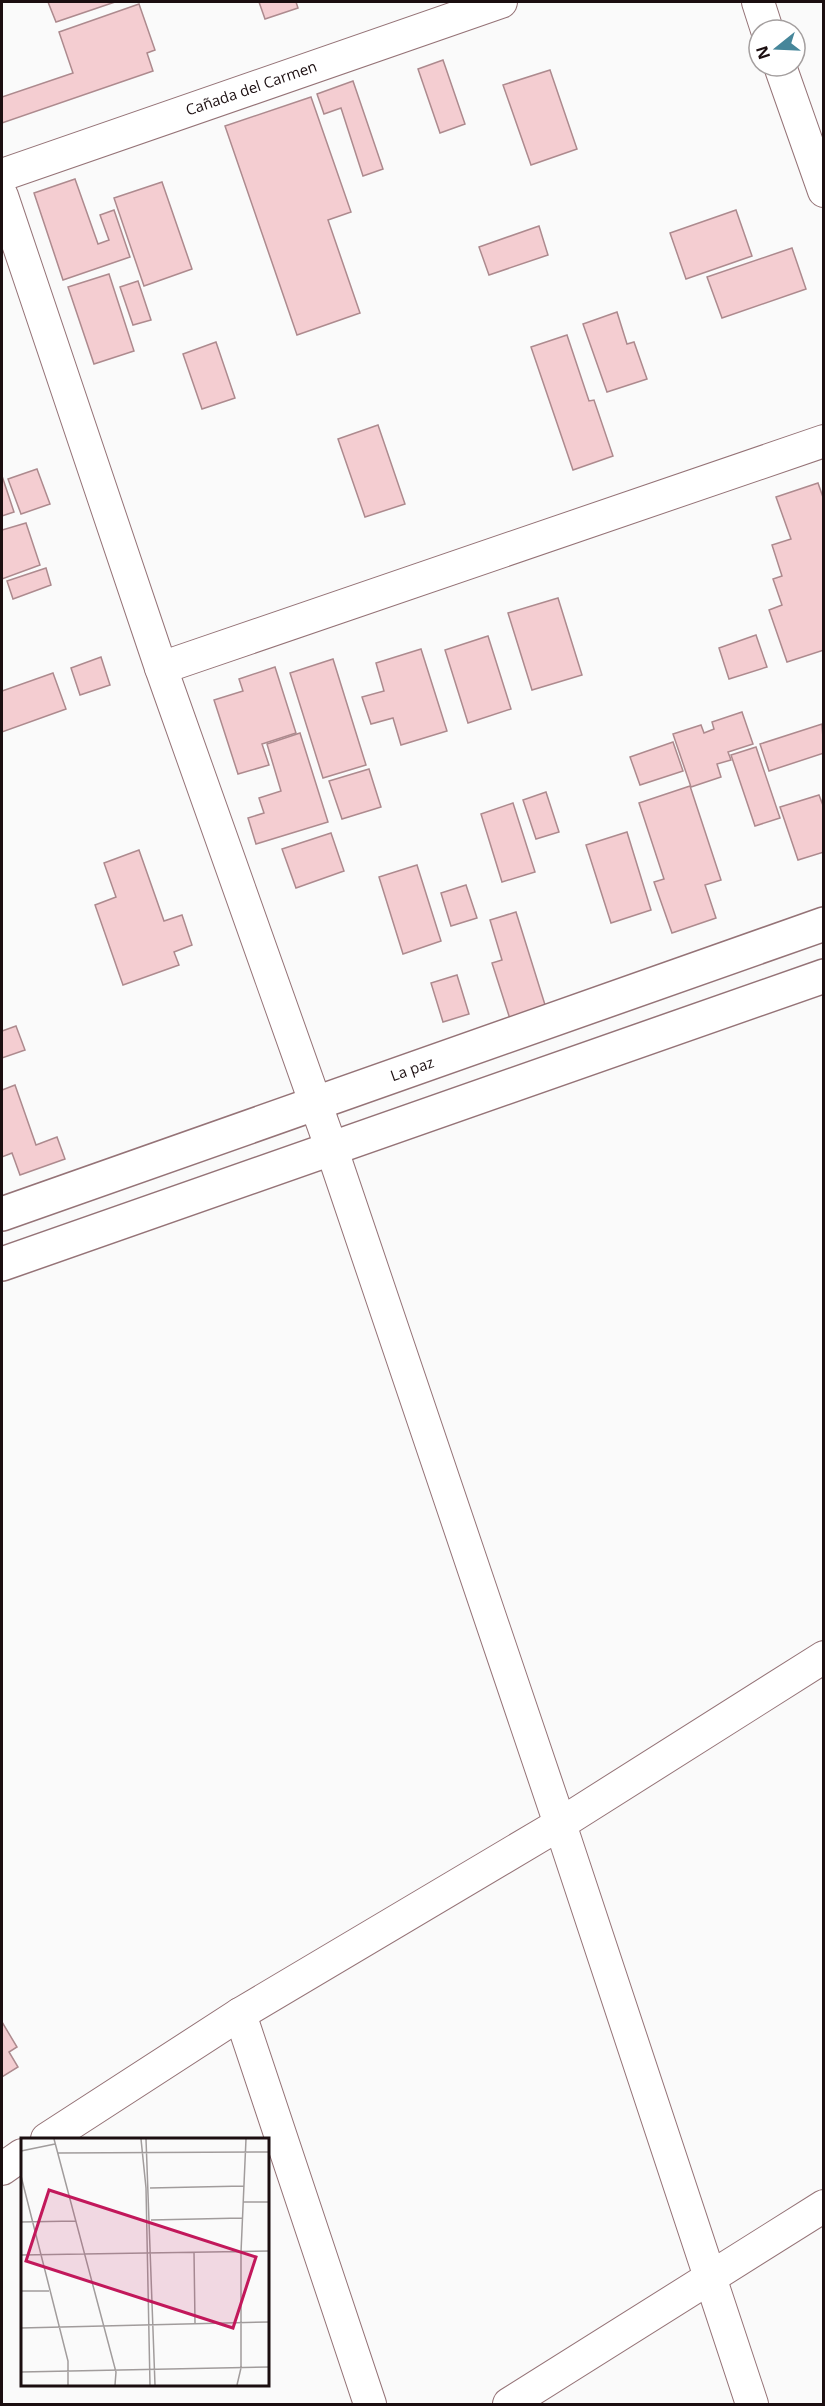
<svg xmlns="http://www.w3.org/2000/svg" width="825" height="2406" viewBox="0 0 825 2406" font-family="'Open Sans',sans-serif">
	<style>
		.building { fill: #f4cdd1; stroke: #ad8a8e; stroke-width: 1.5 }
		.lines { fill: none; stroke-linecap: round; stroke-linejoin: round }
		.street-casing { stroke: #957377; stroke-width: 34 }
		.secondary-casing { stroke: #957377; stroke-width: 36 }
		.street { stroke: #fff; stroke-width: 32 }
		.secondary { stroke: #fff; stroke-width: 33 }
		.labels { text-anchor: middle; stroke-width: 6; stroke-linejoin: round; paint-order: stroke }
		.street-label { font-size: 15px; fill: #1b0e10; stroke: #fff }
		.inset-road { fill: none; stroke: #a19c9c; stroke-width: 1.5 }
		.view { fill: #c2185b; fill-opacity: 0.15; stroke: #c2185b; stroke-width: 3 }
		.inset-edge { fill: none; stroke: #1b0e10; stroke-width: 3 }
	</style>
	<rect width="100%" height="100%" fill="#fafafa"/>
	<g class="building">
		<path d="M48 2H115L56 22Z"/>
		<path d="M259 2H296L298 8 265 19Z"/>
		<path d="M139 4 155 50 147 53 153 71 2 123V97L73 73 59 32Z"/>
		<path d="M443 60 465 124 440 133 418 69Z"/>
		<path d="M550 70 577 149 531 165 503 85Z"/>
		<path d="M353 81 383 169 363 176 341 108 324 114 317 94Z"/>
		<path d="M311 97 351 212 328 220 360 313 297 335 225 126Z"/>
		<path d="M75 179 98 244 109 240 100 215 114 210 130 257 63 280 34 193Z"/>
		<path d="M162 182 192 269 144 286 114 198Z"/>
		<path d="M736 210 752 256 686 279 670 233Z"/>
		<path d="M539 226 548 255 489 275 479 247Z"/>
		<path d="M792 248 806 289 722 318 707 277Z"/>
		<path d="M109 274 134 351 94 364 68 287Z"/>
		<path d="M138 281 151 320 133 325 120 287Z"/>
		<path d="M617 312 627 344 634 342 647 379 607 392 583 324Z"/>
		<path d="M567 335 589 401 594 400 613 456 573 470 531 347Z"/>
		<path d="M216 342 235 398 202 409 183 354Z"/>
		<path d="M378 425 405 504 365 517 338 439Z"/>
		<path d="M37 469 50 504 21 514 8 479Z"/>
		<path d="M2 476 14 512 2 516Z"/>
		<path d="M818 483 824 500V650L787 662 769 610 782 605 773 579 782 576 772 545 791 539 776 497Z"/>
		<path d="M26 523 40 565 2 579V530Z"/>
		<path d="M46 568 51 585 13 599 7 581Z"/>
		<path d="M558 598 582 675 532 690 508 613Z"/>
		<path d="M756 635 767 667 729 679 719 648Z"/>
		<path d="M488 636 511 709 468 723 445 650Z"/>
		<path d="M421 649 447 731 401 745 393 718 371 724 362 697 384 691 376 663Z"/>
		<path d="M101 657 110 685 80 695 71 668Z"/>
		<path d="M333 659 366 765 323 778 290 673Z"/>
		<path d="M275 667 296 733 262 744 269 765 238 774 214 700 243 691 239 679Z"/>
		<path d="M53 673 66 709 2 732V691Z"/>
		<path d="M742 712 753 744 728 752 731 760 717 764 721 777 691 787 673 734 701 725 704 733 714 729 712 722Z"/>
		<path d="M822 724 824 753 769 771 760 744Z"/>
		<path d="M300 733 328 822 256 844 248 818 264 813 259 798 281 791 267 744Z"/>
		<path d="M673 742 683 771 640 785 630 757Z"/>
		<path d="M756 747 780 818 755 826 731 755Z"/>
		<path d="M369 769 381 807 342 819 329 781Z"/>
		<path d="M690 786 721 880 705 885 716 918 672 933 654 882 664 879 639 803Z"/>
		<path d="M546 792 559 832 536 839 523 800Z"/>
		<path d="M819 795 824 808V852L798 860 780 807Z"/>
		<path d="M513 803 535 872 502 882 481 814Z"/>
		<path d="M627 832 651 910 611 923 586 845Z"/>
		<path d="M331 833 344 871 296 888 282 849Z"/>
		<path d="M139 850 164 921 182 915 192 945 174 952 179 965 123 985 95 905 116 897 104 863Z"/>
		<path d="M417 865 441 941 403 954 379 877Z"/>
		<path d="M466 885 477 918 451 926 441 893Z"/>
		<path d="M516 912 546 1008 510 1019 492 963 502 960 490 920Z"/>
		<path d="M457 975 469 1014 443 1022 431 983Z"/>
		<path d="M16 1026 25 1050 2 1058V1031Z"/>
		<path d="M15 1085 36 1145 57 1137 65 1159 20 1175 12 1153 2 1157V1090Z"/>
		<path d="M2 2022 17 2047 9 2052 18 2067 2 2077Z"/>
	</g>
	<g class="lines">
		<defs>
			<g id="street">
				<path d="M758 2 767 30"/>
				<path d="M780 66 824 191"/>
				<path id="s1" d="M2 175 501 2"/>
				<path d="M2 196 161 668 331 1147 560 1824 752 2404"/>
				<path d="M161 668 824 441"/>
				<path d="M240 2014 370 2404"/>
				<path d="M47 2139 240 2014 560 1824 824 1657"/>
				<path d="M2 2169 22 2155"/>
				<path d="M509 2404 824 2206"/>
			</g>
			<g id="secondary">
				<path id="s2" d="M2 1214 824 924"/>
				<path d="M2 1264 824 976"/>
			</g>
		</defs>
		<use href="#street" class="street-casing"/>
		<use href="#secondary" class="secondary-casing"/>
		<use href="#street" class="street"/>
		<use href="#secondary" class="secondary"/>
	</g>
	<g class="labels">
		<g class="street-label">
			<text dy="5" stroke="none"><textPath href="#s1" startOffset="264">Cañada del Carmen</textPath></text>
			<text dy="5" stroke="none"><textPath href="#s2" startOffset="435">La paz</textPath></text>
		</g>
	</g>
	<g transform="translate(21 2138)">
		<rect width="248" height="248" fill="#fafafa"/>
		<path class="inset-road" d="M33 1 95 234 94 247M120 1 125 50 129 247M125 1 134 247M0 13 34 6M37 15 248 14M0 38 47 223V247M129 50 223 48M222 64H248M130 82 221 80M0 84 55 83M173 114 174 185M0 117 248 113M0 153H28M0 190 248 184M0 234 248 229M216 247 220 230V114L225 1"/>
		<path class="view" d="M28 52 235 119 212 190 5 123Z"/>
		<rect width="248" height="248" class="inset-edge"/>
	</g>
	<rect width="825" height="2406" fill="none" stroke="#1b0e10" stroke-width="6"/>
	<g transform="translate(777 48) rotate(252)"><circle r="28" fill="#ffffff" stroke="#a49f9f" stroke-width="1.5"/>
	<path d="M0-4.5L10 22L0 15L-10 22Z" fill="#46869a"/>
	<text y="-9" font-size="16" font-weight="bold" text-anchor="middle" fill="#1b0e10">N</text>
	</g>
</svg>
